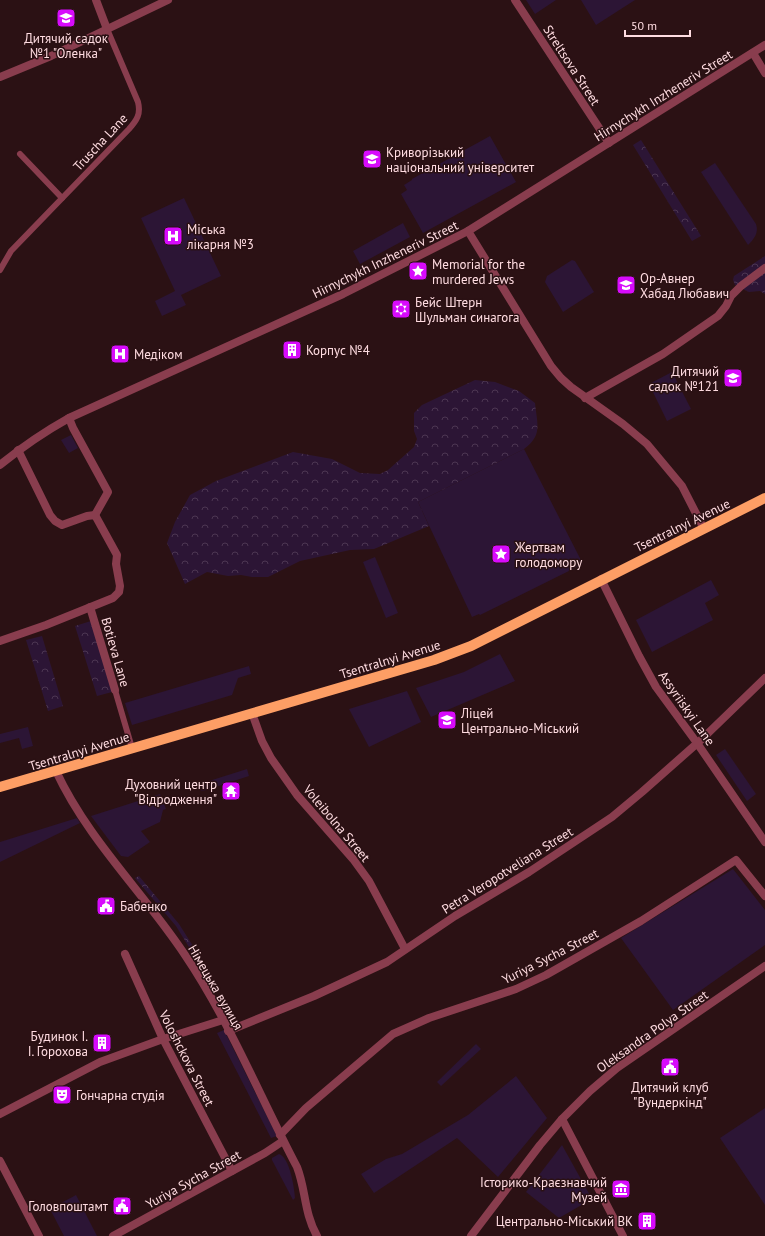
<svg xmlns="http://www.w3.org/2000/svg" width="765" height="1236" viewBox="0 0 765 1236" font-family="'PT Sans',sans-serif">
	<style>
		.green { fill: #2c1535 }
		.forest { fill: url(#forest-crowns) }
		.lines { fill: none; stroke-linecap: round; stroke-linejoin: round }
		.pedestrian { stroke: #893d4e; stroke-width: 6 }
		.minor { stroke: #893d4e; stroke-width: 8 }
		.tertiary { stroke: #893d4e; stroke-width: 8 }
		.primary { stroke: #fd9e65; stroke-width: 10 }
		.labels { text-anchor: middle; stroke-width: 3; stroke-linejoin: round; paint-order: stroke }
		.poi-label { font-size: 13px; fill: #ffdce1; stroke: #2b1114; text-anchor: start }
		.street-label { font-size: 13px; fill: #ffdce1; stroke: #2b1114 }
	</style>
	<defs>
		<pattern id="forest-crowns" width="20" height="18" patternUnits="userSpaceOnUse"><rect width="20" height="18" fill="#2c1535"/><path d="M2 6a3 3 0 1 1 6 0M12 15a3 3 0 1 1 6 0" fill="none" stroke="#4c3652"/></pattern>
	</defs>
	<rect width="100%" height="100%" fill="#2b1114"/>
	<g class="green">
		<path d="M526 0H556L535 14Z"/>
		<path d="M581 0H635L596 25Z"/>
		<path d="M490 136 516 182 423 233 401 194 407 190 404 185 412 180V179Z"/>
		<path d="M715 163 756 224C759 233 754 239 748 245L701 172Z"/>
		<path d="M184 198 221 276 181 295 186 305 162 316 155 301 175 291 141 218Z"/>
		<path d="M403 223 410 237 360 264 353 251Z"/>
		<path d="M572 260 575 261 594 292 563 312 545 282 547 276Z"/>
		<path d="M672 372 691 409 667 421 649 384Z"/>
		<path d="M71 435 78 448 69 453 61 440Z"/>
		<path d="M524 449 583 564 480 615 479 614 472 617 418 502Z"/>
		<path d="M375 557 398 613 386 618 363 562Z"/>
		<path d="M711 580 719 595 705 603 713 620 652 652 636 620Z"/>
		<path d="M500 654 515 681 431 717 416 688 464 672Z"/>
		<path d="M249 666 251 674 238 678 232 695 132 725 125 703Z"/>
		<path d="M407 691 421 722 369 747 349 709Z"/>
		<path d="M28 727 33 746 22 749 19 738 0 743V734Z"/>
		<path d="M725 749 756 794 747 801 716 755Z"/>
		<path d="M247 769 249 776 203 791 190 787Z"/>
		<path d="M160 794 166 809 163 810 160 822 141 831 150 842 128 857 121 856 91 816Z"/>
		<path d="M77 818 80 823 0 862V842Z"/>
		<path d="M733 869 765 910V945L673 1010 621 938Z"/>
		<path d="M224 1030 277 1136 271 1138 217 1033Z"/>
		<path d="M476 1044 481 1049 441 1086 437 1082Z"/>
		<path d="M516 1076 547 1118 498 1177 457 1138 374 1193 361 1174 386 1159 402 1154 468 1115Z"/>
		<path d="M765 1108V1205L720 1138Z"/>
		<path d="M562 1145 592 1199 559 1218 526 1192Z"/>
		<path d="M279 1154C290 1158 294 1187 295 1198L293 1200 272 1160V1158Z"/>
		<path d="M76 1195 97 1236H64L50 1209Z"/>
	</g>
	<g class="forest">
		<path d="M641 140 701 236 692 241 633 145Z"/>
		<path d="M765 256V294L760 291 749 292 735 285 733 280 734 276Z"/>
		<path d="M475 380 495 382 519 391 535 403C537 424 543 435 524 449L418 502 429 526 374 549 350 550 300 561 268 577H252L241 575 228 576 207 572 185 584 167 543 175 522 190 495 216 481 293 452 332 459 360 473 380 474 388 470 414 447 417 439 414 431V413L422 405Z"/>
		<path d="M91 621 112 692 97 696 75 626Z"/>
		<path d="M42 636 63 706 48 711 26 640Z"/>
		<path d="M139 876 179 924 210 973 206 975 176 926 135 878Z"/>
	</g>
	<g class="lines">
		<g class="pedestrian">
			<path d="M20 154 62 198"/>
			<path d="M0 270 11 251 129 129C137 120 141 114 138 102L107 29"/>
			<path d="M115 690 132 748"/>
		</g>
		<g class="minor">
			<path d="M96 0 107 29"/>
			<path d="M515 0 609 143"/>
			<path d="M753 53 765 73"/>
			<path d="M0 77 51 56 168 0"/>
			<path d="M468 231 551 366 561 378 571 387 623 424 647 444 682 486 704 529"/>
			<path d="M585 398 663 354 718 316 726 306 731 296 741 286 765 268"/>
			<path d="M69 418 73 428 108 492 95 515"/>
			<path d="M90 607 115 690"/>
			<path d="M0 641 46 625 113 598 119 592 120 586 116 564 117 555 95 515 87 516 62 525 55 521 50 515 18 450"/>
			<path d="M252 713 262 741 271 758 297 795 353 859 369 881 405 949"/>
			<path d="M125 954 163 1039 232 1171"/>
			<path d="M228 1031 314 996 387 962 455 916 529 872 612 817 642 792 702 739 765 678"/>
			<path d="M562 1119 623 1236"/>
			<path d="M280 1135 306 1108 393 1034 429 1018 516 989 546 975 641 921 736 860 765 896"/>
			<path d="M113 1236 265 1153 283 1141"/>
		</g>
		<g class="tertiary">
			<path d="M0 465C22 447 44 432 69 418L343 294 468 231 765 45"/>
			<path d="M601 579 639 656 656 687 697 743 765 842"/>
			<path d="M56 771C88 840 144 893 185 955 229 1020 260 1097 297 1167 306 1190 304 1213 317 1236"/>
			<path d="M0 1114 100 1062 163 1039 223 1020"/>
			<path d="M0 1161 39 1236"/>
			<path d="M471 1236 540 1145 562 1119 590 1091 617 1068 765 966"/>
		</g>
		<path class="primary" d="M0 787 434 660 471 646 765 498"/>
	</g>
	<defs>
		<symbol id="school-square" viewBox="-11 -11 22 22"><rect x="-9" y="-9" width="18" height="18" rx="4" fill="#d70bfc" stroke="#2b1114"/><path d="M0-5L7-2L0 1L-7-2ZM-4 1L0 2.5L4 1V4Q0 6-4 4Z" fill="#fff"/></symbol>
		<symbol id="university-square" viewBox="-11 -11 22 22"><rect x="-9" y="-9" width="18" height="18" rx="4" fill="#d70bfc" stroke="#2b1114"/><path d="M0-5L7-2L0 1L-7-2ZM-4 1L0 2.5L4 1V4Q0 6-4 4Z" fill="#fff"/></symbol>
		<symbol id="hospital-square" viewBox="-11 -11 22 22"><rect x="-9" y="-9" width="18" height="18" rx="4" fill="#d70bfc" stroke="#2b1114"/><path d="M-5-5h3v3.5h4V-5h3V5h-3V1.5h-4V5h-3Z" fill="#fff"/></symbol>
		<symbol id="sight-square" viewBox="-11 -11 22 22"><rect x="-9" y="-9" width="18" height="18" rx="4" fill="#d70bfc" stroke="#2b1114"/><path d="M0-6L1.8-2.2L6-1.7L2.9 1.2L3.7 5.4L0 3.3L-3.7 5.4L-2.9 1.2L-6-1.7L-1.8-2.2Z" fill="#fff"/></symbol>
		<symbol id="synagogue-square" viewBox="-11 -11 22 22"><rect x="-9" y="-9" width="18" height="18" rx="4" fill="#d70bfc" stroke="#2b1114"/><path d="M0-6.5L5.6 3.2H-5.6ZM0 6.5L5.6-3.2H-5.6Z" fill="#fff"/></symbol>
		<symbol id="building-square" viewBox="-11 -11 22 22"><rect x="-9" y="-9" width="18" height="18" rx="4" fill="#d70bfc" stroke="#2b1114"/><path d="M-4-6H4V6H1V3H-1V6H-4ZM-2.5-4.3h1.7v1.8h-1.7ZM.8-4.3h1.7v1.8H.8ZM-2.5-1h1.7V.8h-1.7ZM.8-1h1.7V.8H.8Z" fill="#fff"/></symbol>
		<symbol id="temple-square" viewBox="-11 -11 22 22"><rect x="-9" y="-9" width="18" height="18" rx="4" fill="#d70bfc" stroke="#2b1114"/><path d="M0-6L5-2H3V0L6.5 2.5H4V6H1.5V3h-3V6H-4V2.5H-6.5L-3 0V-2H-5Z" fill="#fff"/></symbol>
		<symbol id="civic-square" viewBox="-11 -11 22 22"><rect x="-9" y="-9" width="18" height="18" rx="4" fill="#d70bfc" stroke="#2b1114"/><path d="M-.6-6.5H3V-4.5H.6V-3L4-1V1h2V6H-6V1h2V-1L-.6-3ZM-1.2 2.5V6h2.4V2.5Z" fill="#fff"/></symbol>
		<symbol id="theatre-square" viewBox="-11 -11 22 22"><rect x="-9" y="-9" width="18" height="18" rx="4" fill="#d70bfc" stroke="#2b1114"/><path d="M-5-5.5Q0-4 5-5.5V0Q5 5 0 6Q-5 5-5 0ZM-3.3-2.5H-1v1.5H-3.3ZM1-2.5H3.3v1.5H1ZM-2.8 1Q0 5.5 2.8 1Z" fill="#fff"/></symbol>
		<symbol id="museum-square" viewBox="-11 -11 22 22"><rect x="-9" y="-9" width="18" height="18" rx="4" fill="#d70bfc" stroke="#2b1114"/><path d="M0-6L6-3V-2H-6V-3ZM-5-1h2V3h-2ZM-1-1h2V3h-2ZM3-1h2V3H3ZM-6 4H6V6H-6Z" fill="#fff"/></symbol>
	</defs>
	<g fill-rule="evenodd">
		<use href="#school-square" x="55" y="7" width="22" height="22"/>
		<use href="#university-square" x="361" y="148" width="22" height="22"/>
		<use href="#hospital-square" x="162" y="225" width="22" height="22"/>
		<use href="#sight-square" x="407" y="260" width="22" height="22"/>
		<use href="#school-square" x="615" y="274" width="22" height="22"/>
		<use href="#synagogue-square" x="390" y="298" width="22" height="22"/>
		<use href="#building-square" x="281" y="339" width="22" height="22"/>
		<use href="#hospital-square" x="109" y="343" width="22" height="22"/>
		<use href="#school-square" x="722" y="367" width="22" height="22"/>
		<use href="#sight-square" x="490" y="543" width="22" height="22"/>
		<use href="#school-square" x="436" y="709" width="22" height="22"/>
		<use href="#temple-square" x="220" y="780" width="22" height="22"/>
		<use href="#civic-square" x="95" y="895" width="22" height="22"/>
		<use href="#building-square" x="91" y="1032" width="22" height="22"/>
		<use href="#civic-square" x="659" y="1056" width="22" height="22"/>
		<use href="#theatre-square" x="51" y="1084" width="22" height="22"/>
		<use href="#museum-square" x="610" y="1178" width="22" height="22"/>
		<use href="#civic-square" x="111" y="1195" width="22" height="22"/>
		<use href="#building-square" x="636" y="1210" width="22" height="22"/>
	</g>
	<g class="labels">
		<g class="poi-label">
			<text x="66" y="43" text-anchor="middle">Дитячий садок<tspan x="66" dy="15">№1 "Оленка"</tspan></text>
			<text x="386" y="157">Криворізький<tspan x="386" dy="15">національний університет</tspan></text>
			<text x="187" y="234">Міська<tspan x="187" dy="15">лікарня №3</tspan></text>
			<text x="432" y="269">Memorial for the<tspan x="432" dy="15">murdered Jews</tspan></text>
			<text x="640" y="283">Ор-Авнер<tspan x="640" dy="15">Хабад Любавич</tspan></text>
			<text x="415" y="307">Бейс Штерн<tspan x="415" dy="15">Шульман синагога</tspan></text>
			<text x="306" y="355">Корпус №4</text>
			<text x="134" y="359">Медіком</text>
			<text x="719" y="376" text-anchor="end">Дитячий<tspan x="719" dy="15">садок №121</tspan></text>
			<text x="515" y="552">Жертвам<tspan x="515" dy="15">голодомору</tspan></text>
			<text x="461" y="718">Ліцей<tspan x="461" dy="15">Центрально-Міський</tspan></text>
			<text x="217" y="789" text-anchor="end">Духовний центр<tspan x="217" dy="15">"Відродження"</tspan></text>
			<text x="120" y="911">Бабенко</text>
			<text x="88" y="1041" text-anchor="end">Будинок І.<tspan x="88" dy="15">І. Горохова</tspan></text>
			<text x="670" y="1092" text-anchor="middle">Дитячий клуб<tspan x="670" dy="15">"Вундеркінд"</tspan></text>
			<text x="76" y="1100">Гончарна студія</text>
			<text x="607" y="1187" text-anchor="end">Історико-Краєзнавчий<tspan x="607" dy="15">Музей</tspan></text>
			<text x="108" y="1211" text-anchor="end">Головпоштамт</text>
			<text x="633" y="1226" text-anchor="end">Центрально-Міський ВК</text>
		</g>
		<g class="street-label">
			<text transform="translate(572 65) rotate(57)" y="5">Streltsova Street</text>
			<text transform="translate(663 95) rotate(-32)" y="5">Hirnychykh Inzheneriv Street</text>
			<text transform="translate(100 142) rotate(-47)" y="5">Truscha Lane</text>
			<text transform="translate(385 259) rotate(-26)" y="5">Hirnychykh Inzheneriv Street</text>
			<text transform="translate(682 525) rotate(-26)" y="5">Tsentralnyi Avenue</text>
			<text transform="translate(116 652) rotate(74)" y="5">Botieva Lane</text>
			<text transform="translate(390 659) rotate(-17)" y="5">Tsentralnyi Avenue</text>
			<text transform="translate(687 708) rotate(55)" y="5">Assyriiskyi Lane</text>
			<text transform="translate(79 751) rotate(-17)" y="5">Tsentralnyi Avenue</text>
			<text transform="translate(337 823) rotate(50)" y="5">Voleibolna Street</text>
			<text transform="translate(507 870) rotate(-32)" y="5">Petra Veropotveliana Street</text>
			<text transform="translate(550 956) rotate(-27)" y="5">Yuriya Sycha Street</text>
			<text transform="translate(216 987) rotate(60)" y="5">Німецька вулиця</text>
			<text transform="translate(652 1031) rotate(-35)" y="5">Oleksandra Polya Street</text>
			<text transform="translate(187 1058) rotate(63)" y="5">Voloshckova Street</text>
			<text transform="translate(193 1179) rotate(-29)" y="5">Yuriya Sycha Street</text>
		</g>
	</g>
	<path d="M625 30v6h65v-6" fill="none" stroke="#ffdce1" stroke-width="2"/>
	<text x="631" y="30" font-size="12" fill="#ffdce1" stroke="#2b1114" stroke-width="3" paint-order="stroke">50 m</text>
</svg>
